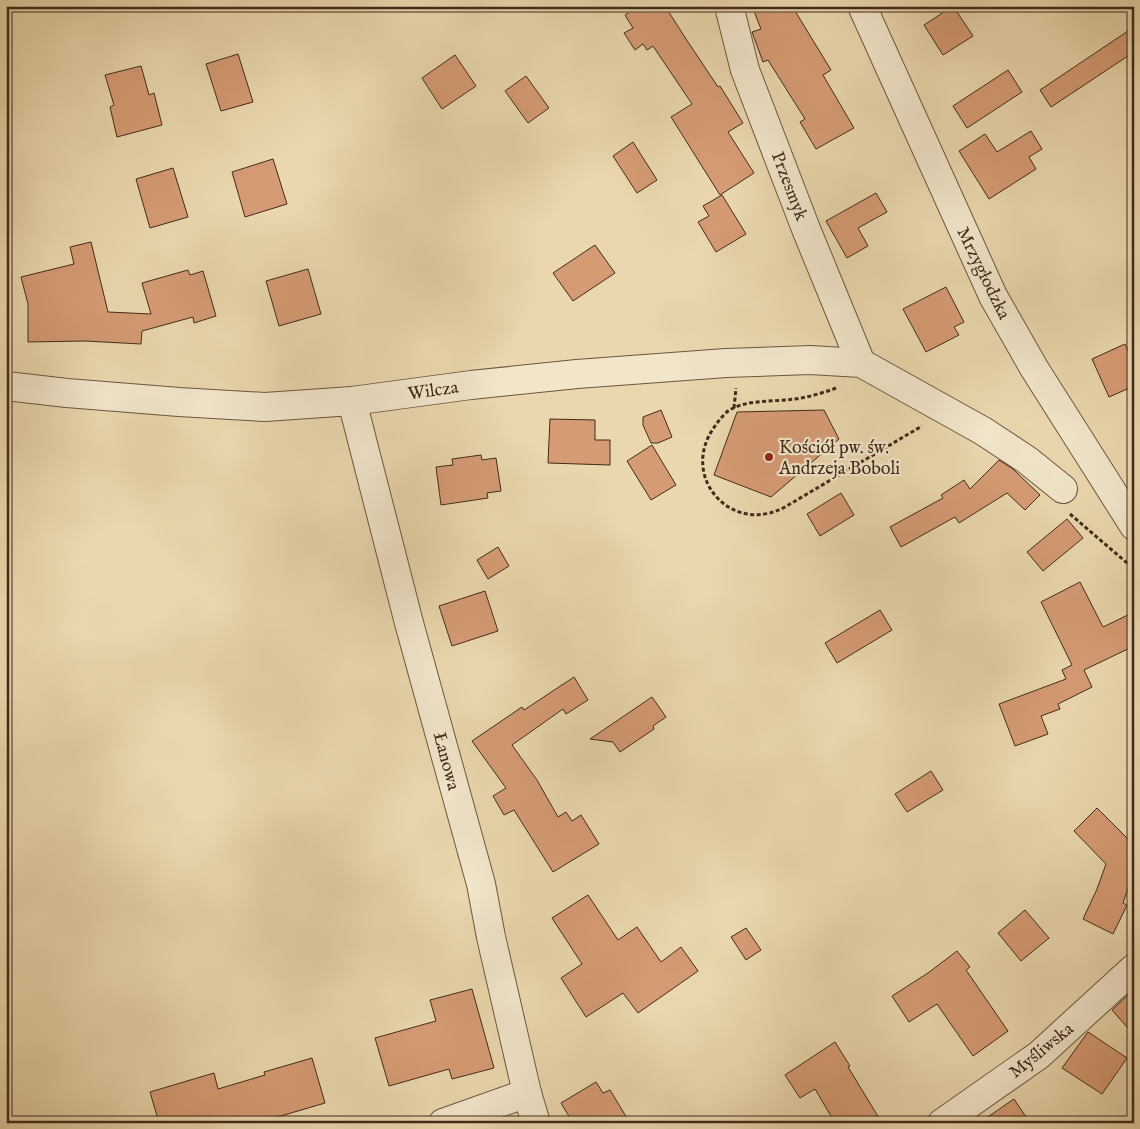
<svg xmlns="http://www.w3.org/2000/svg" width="1140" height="1129" viewBox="0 0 1140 1129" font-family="'IM FELL English',serif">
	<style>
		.building { fill: #d59b74; stroke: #412b1c }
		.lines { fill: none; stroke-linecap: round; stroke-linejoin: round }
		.minor-casing { stroke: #6b5640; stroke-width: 30 }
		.path { stroke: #412b1c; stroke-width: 3; stroke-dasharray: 4 2.5; stroke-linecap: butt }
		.minor { stroke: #f1e5ca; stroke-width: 28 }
		.poi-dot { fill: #8f2418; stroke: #f1e5ca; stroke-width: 2 }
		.labels { text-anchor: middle; stroke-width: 4.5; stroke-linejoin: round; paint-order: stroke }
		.street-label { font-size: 18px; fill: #412b1c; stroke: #f1e5ca }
		.poi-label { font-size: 18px; fill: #412b1c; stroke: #f1e5ca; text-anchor: start }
	</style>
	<rect width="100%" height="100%" fill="#ead7ad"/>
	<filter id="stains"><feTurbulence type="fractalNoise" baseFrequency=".004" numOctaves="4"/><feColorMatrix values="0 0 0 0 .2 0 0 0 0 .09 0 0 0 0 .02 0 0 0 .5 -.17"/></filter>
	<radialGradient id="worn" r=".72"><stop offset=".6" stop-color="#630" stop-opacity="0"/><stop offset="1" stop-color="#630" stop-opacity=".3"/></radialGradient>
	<g class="building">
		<path d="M639 6H665L686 39 718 87 720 86 743 123 728 132 754 173 720 195 671 117 692 104 653 46 647 50 643 44 635 50 624 33 633 28 625 15Z"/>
		<path d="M752 6H792L831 70 823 75 854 128 816 149 800 122 805 119 768 60 763 62 752 32 761 29Z"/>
		<path d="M953 6 973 36 943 55 924 25Z"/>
		<path d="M1134 27V52L1051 107 1040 90Z"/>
		<path d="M238 54 253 102 221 111 206 64Z"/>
		<path d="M455 55 476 86 442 109 422 78Z"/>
		<path d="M141 66 149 95 154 93 162 125 117 137 110 107 114 105 105 75Z"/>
		<path d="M1008 70 1022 92 967 128 953 106Z"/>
		<path d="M526 76 549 108 528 123 505 91Z"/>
		<path d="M1031 131 1042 149 1029 157 1036 169 989 199 959 151 985 134 997 152Z"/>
		<path d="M633 142 657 180 637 193 613 156Z"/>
		<path d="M273 159 287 204 245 217 232 172Z"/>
		<path d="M173 168 188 217 150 228 136 179Z"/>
		<path d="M876 193 887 212 858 228 868 246 847 258 826 221Z"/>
		<path d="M722 195 746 234 716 252 698 222 709 216 703 206Z"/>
		<path d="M91 242 108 312 151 314 142 283 188 270 190 275 203 271 216 316 194 323 193 317 142 331 141 344 85 341 28 342V304L21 277 74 264 70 247Z"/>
		<path d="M595 245 615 273 573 301 553 273Z"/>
		<path d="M308 269 321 314 279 326 266 281Z"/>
		<path d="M946 287 964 322 954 327 959 335 926 352 903 309Z"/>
		<path d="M1125 344 1134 365V386L1109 397 1092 359Z"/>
		<path d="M661 410 672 437 658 443H651L643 425V417Z"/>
		<path d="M824 410 839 439 771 497 714 475 737 412Z"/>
		<path d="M550 419 595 420V440H610V465L548 463Z"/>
		<path d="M652 445 676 485 651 500 627 461Z"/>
		<path d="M481 455 482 460 496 458 501 491 487 493 488 498 441 505 436 467 453 465 452 459Z"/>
		<path d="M999 460 1013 469 1040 495 1025 510 1007 493 959 523 955 517 901 547 890 527 943 498 941 495 964 480 970 489Z"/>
		<path d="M841 493 854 515 820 536 807 514Z"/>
		<path d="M1067 519 1083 538 1043 571 1027 552Z"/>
		<path d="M498 547 509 566 488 579 477 560Z"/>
		<path d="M1080 582 1103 627 1134 612V646L1084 670 1092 687 1058 704 1060 709 1041 716 1048 734 1015 746 999 704 1066 679 1062 670 1072 665 1041 602Z"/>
		<path d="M485 591 498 631 452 646 439 606Z"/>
		<path d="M880 610 892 630 837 663 825 643Z"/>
		<path d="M574 677 588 700 566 714 563 709 512 745 537 780 558 817 566 812 572 821 581 815 599 844 553 872 514 810 504 815 493 796 506 788 472 741 522 707 524 710Z"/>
		<path d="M652 697 666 717 653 726 654 729 620 752 613 742 590 739Z"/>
		<path d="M931 771 943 790 907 812 895 794Z"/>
		<path d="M1097 808 1127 838 1134 841V871L1123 903 1127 905 1113 934 1083 919 1097 889 1106 864 1074 831Z"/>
		<path d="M588 895 618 940 637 927 661 962 681 947 698 971 638 1013 623 993 586 1017 561 978 582 964 552 918Z"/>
		<path d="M1025 910 1049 938 1021 961 998 933Z"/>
		<path d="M746 928 761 950 746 960 731 937Z"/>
		<path d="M957 951 970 967 966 970 1008 1031 973 1056 937 1004 909 1022 892 996 928 973Z"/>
		<path d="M472 989 494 1068 452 1079 449 1069 389 1086 375 1038 436 1021 430 1000Z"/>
		<path d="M1134 989V1035L1112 1010Z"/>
		<path d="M1088 1032 1127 1058 1102 1094 1062 1068Z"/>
		<path d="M835 1042 850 1066 848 1067 882 1123H835L815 1089 800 1098 785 1075Z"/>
		<path d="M312 1058 325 1103 257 1123H159L150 1092 214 1073 218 1089 265 1075 264 1072Z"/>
		<path d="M596 1082 603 1093 610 1090 630 1123H573L561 1103Z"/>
		<path d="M1014 1099 1030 1123H979Z"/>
	</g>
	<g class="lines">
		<defs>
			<g id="minor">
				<path d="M729 6 745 70 806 229 861 363"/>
				<path d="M862 6 993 296 1034 368 1134 526"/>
				<path d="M6 386 67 393 179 402 265 407 352 401 471 385 577 374 726 363 810 360 861 363 983 431 1027 460 1063 489"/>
				<path d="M352 401 409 623 481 884 491 937 527 1093 536 1123"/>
				<path d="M443 1123 527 1093"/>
				<path d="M942 1123 1039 1055 1134 968"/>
			</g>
		</defs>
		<use href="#minor" class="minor-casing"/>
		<g class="path">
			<path d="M836 388C823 393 809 397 795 399 774 402 746 399 728 411 722 416 717 423 713 429 680 478 732 536 785 507L922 426"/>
			<path d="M734 408 736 388"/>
			<path d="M1070 514 1134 569"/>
		</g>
		<use href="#minor" class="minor"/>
	</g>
	<circle class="poi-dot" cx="769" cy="457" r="5"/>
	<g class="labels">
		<g class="street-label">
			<text transform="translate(790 186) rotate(69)" y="6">Przesmyk</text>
			<text transform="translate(984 273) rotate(64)" y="6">Mrzygłodzka</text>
			<text transform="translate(433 390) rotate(-8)" y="6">Wilcza</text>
			<text transform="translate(447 761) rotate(75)" y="6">Łanowa</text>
			<text transform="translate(1041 1050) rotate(-39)" y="6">Myśliwska</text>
		</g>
		<g class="poi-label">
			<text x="779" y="453">Kościół pw. św.<tspan x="779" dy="21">Andrzeja Boboli</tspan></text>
		</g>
	</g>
	<rect width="1140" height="1129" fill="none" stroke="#ead7ad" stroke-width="25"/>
	<rect x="8" y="8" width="1125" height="1114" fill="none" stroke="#412b1c" stroke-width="2.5"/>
	<rect x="12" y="12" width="1115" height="1104" fill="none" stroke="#412b1c"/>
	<rect width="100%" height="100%" filter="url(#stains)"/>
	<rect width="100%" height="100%" fill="url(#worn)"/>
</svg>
